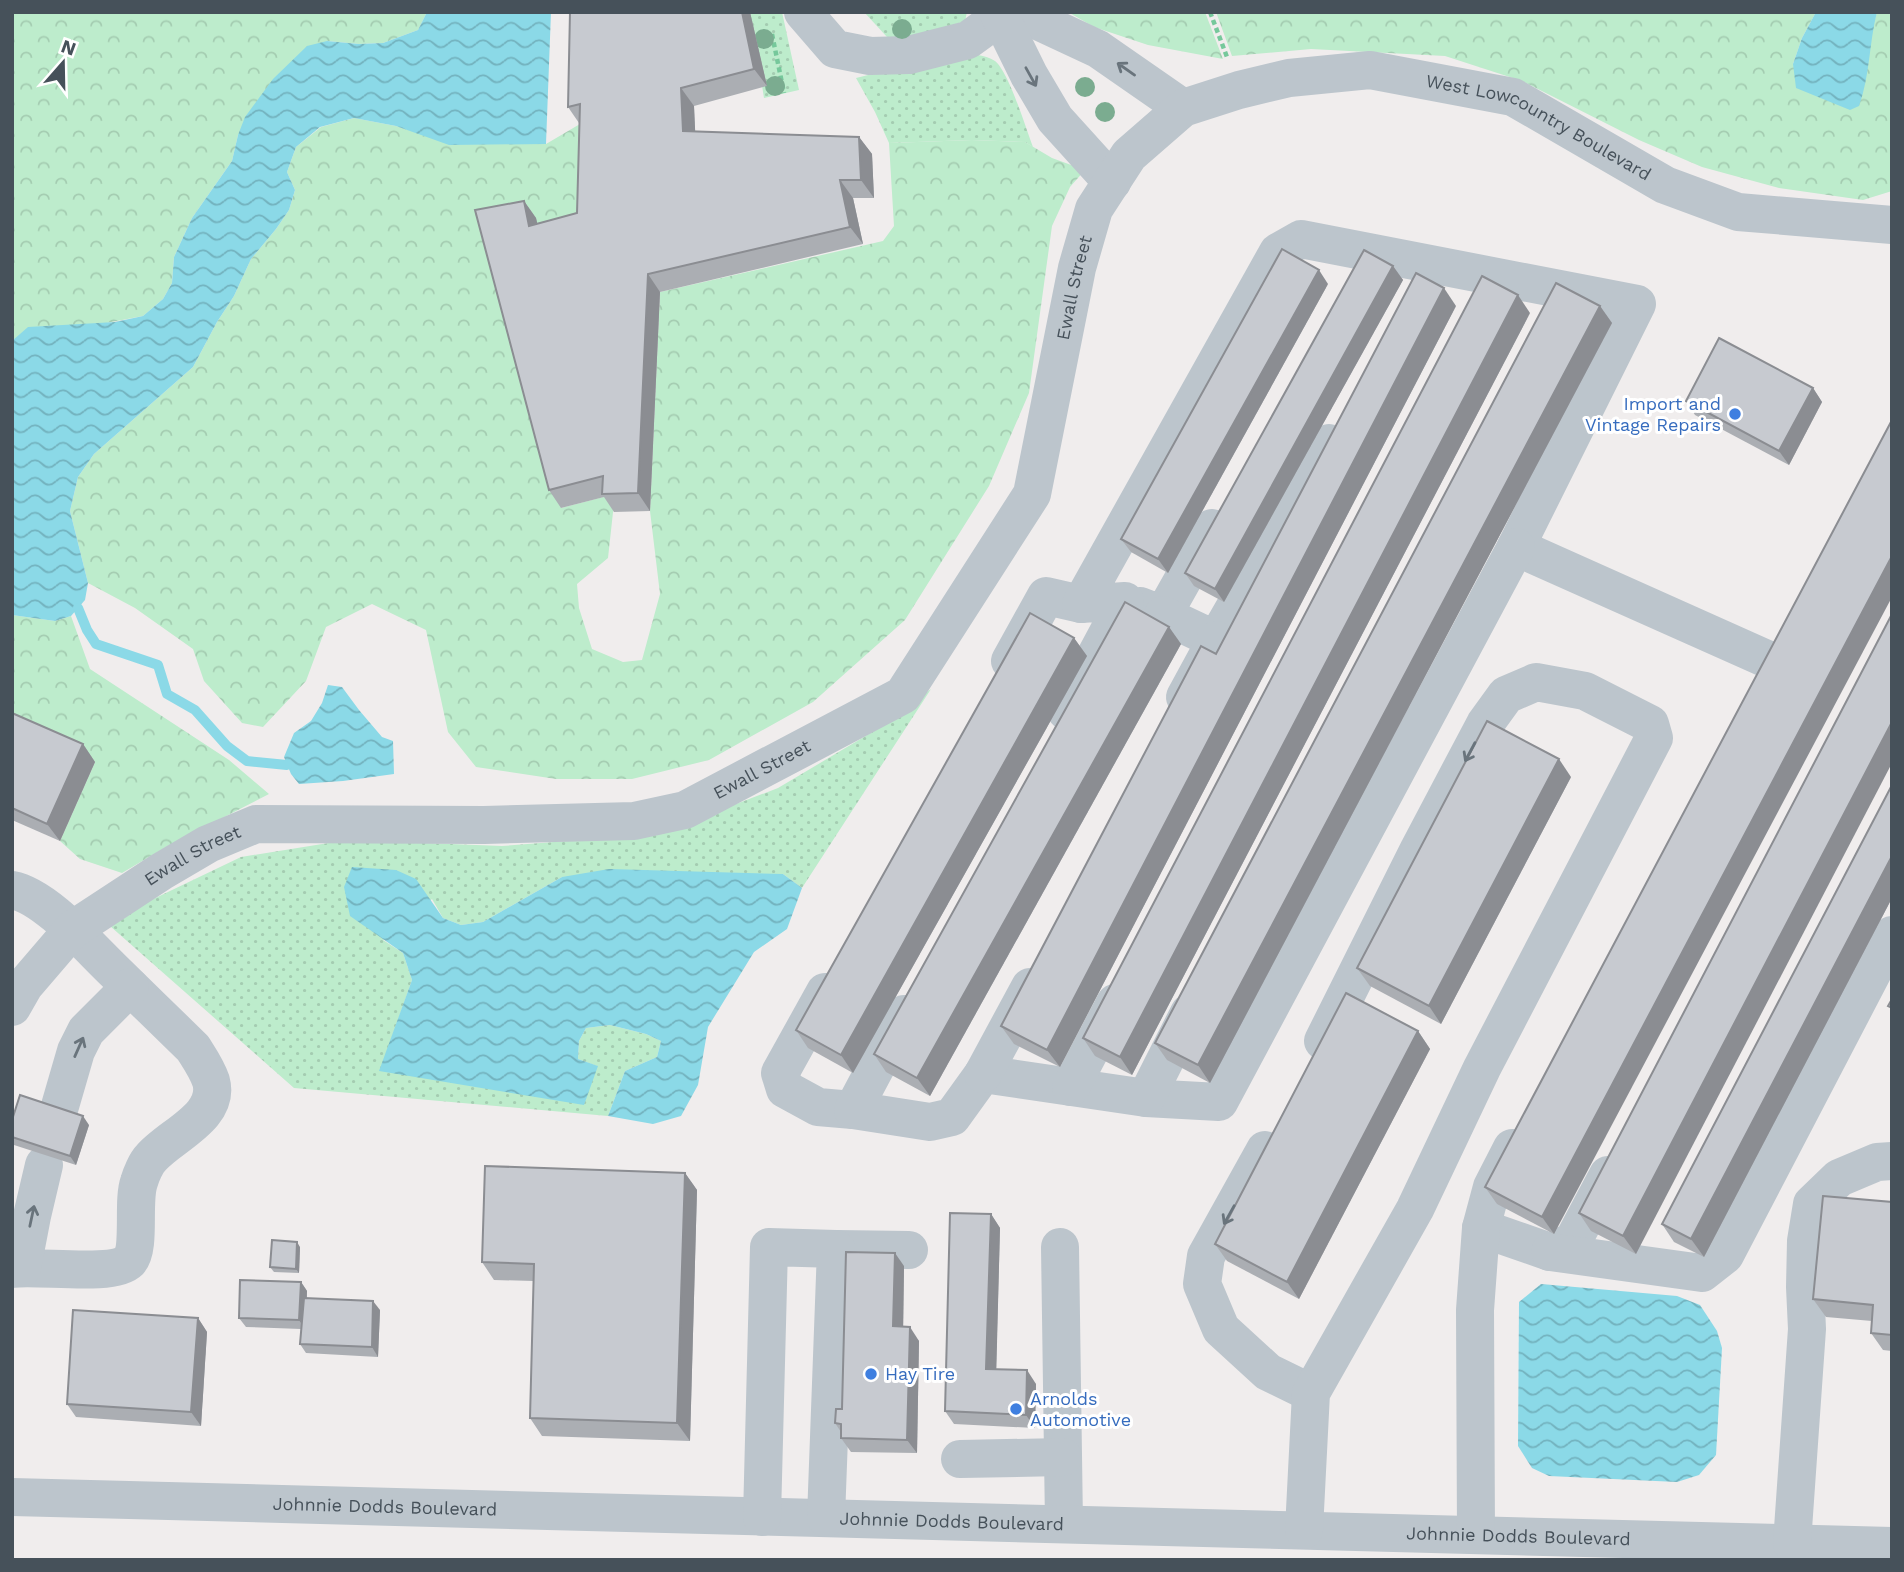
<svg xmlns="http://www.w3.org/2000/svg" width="1904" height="1572" viewBox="0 0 1904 1572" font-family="'Work Sans',sans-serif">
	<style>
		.grass { fill: url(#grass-dots) }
		.forest { fill: url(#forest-crowns) }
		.water { fill: url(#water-waves) }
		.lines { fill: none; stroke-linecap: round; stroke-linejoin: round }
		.stream { stroke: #8bd9e7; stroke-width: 10 }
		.path { stroke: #76c89b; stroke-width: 4.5; stroke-dasharray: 5 3.5; stroke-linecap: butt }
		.minor { stroke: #bcc5cc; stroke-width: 38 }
		.tree { fill: #7bac90 }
		.wall { fill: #abaeb3 }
		.shaded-wall { fill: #8b8d92 }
		.building { fill: #c7cad0; stroke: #8b8d92; stroke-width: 2 }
		.oneway { stroke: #69747c }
		.shop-dot { fill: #3f7fe0; stroke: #fff; stroke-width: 2.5 }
		.labels { text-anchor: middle; stroke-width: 6; stroke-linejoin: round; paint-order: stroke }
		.street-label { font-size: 18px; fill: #46515a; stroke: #fff }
		.shop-label { font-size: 18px; fill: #366cbe; stroke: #fff; text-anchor: start }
	</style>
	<defs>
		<pattern id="grass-dots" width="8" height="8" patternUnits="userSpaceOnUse" patternTransform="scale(1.75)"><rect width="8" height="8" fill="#bdeccc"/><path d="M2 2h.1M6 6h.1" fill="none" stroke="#a4ccb1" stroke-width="1.8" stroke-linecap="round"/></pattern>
		<pattern id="forest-crowns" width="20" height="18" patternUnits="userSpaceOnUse" patternTransform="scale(1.75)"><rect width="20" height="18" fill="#bdeccc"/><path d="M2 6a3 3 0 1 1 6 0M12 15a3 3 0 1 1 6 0" fill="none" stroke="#a4ccb1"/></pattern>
		<pattern id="water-waves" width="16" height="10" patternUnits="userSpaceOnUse" patternTransform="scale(1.75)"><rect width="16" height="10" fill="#8bd9e7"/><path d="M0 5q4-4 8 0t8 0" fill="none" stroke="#73b2be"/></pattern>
	</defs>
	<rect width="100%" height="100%" fill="#f0eded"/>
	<g class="grass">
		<path d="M750 12H782L799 90 764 98Z"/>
		<path d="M864 12H967L965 21 904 41 887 37Z"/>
		<path d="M957 53C969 54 985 54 995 61 1009 72 1026 129 1033 147L1025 142 972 140 889 143 875 112 856 78Z"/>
		<path d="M931 689 802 888 783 874 562 877 483 922 461 925 443 918 432 899 383 940 403 953 412 980 380 1071 597 1066 578 1059 579 1041 586 1028 610 1025 646 1034 661 1041 657 1057 625 1071 608 1116 294 1088 110 926 147 902 241 857 347 840 502 846 658 834 778 788 879 728Z"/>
	</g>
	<g class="forest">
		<path d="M12 12H427L418 30 383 43 359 44 327 41 238 135 232 161 192 218 174 257 172 283 163 299 143 316 12 341Z"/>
		<path d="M1068 12H1205L1223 59 1148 45 1094 27Z"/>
		<path d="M1216 12H1816L1802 38 1793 64 1872 30 1877 12H1892V191L1863 200 1779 188 1702 167 1639 140 1522 81 1445 56 1311 49 1232 56Z"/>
		<path d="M354 118 396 126 422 134 546 144 580 124 592 122 561 508 615 494 608 558 577 584 579 608 592 649 623 662 642 660 660 594 650 511 660 292 883 241 894 226 889 143 972 140 1025 142 1052 158 1085 170 1070 187 1052 226 1029 393 989 486 905 620 813 702 709 760 632 779H556L476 767 448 732 426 630 372 604 326 627 306 681 263 727 242 723 204 681 193 649 135 608 88 583 70 511 78 477 94 454 193 367 217 322 234 296 251 259 276 229 289 210 295 190 287 172 296 147 321 127Z"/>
		<path d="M12 615 55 621 71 616 90 669 229 760 269 794 166 847 122 873 80 859 60 841 95 762 12 725Z"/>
	</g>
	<g class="water">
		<path d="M427 12H551L546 144 449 145 396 126 354 118 320 127 296 147 287 172 295 190 289 210 276 229 251 259 234 296 217 322 193 367 94 454 78 477 70 511 88 583 85 600 71 616 55 621 12 615V341L28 327 115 322 143 316 163 299 172 283 174 257 192 218 232 161 238 135 245 117 273 79 307 46 327 41 359 44 383 43 418 30Z"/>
		<path d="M1816 12H1877C1869 43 1870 76 1859 106L1850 110 1796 88 1793 64 1802 38Z"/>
		<path d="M328 685 342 687 359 710 382 737 393 741 394 774 343 781 299 784 291 774 284 757 294 733 311 721 322 703Z"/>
		<path d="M352 867 396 870 416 879 443 918 461 925 483 922 562 877 609 869 783 874 802 888 787 929 754 952 708 1027 698 1085 681 1116 653 1124 608 1116 625 1071 657 1057 661 1041 646 1034 610 1025 586 1028 579 1041 578 1059 598 1066 584 1105 379 1071 412 980 403 953 350 916 344 887Z"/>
		<path d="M1541 1284 1677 1296 1700 1305 1717 1331 1722 1348 1716 1455 1699 1475 1677 1482 1549 1476 1532 1468 1518 1446 1519 1302Z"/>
	</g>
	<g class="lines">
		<path class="stream" d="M78 608 87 630 96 644 158 665 167 694 195 710 227 746 247 761 287 765"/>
		<g class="path">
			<path d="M1210 12 1227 57"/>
			<path d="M772 34 784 93"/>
		</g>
		<g class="minor">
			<path d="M803 12 835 49 870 56 909 55 968 40 1001 16 1038 21 1098 49 1183 108"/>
			<path d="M998 12 1029 75 1055 119 1112 182"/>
			<path d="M1140 606 1163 615 1212 528"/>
			<path d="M1163 615 1216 640 1329 443"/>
			<path d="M1010 661 1046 596 1081 604"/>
			<path d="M1185 697 1216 640"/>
			<path d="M1066 711 1125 601 1081 604 1278 252 1301 239 1637 304 1516 547 1769 660"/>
			<path d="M12 890C45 896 88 946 112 969 139 995 166 1022 193 1048 200 1059 207 1069 211 1081 221 1117 169 1136 151 1158 146 1163 141 1175 139 1182 132 1202 141 1248 129 1261 113 1277 37 1265 12 1269"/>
			<path d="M825 992 780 1073 785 1089 818 1107 853 1110"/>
			<path id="s1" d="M12 1007 24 986 72 930 162 871 208 844 256 824 484 825 634 821 685 810 903 695 1032 494 1077 268 1094 209 1129 155 1183 108 1239 90 1289 78 1370 70 1513 97 1665 185 1738 212 1892 225"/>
			<path d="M904 1014 853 1110 930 1122 952 1117 983 1074 1146 1098 1219 1102 1516 547"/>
			<path d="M983 1074 1030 987"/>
			<path d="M1071 1087 1115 1003"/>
			<path d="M1146 1098 1189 1013"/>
			<path d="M58 1113 76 1051 86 1031 130 987"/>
			<path d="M1265 1150 1206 1256 1202 1284 1221 1329 1268 1372 1311 1393"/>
			<path d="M1481 1228 1550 1252 1573 1241 1608 1175"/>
			<path d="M1060 1247 1064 1524"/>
			<path d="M836 1249 909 1250"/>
			<path d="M1550 1252 1702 1273 1725 1255 1892 935"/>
			<path d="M22 1268 32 1216 44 1165"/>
			<path d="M960 1459 1063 1457"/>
			<path id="s2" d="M12 1497 1892 1546"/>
			<path d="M762 1517 769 1247 836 1249 826 1518"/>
			<path d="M1304 1530 1311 1393 1415 1209 1482 1068 1654 738 1650 724 1585 691 1536 682 1506 695 1485 724 1419 849 1323 1041"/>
			<path d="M1476 1535 1475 1310 1481 1228 1492 1187 1512 1148"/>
			<path d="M1792 1543 1807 1329 1805 1287 1806 1241 1812 1204 1839 1178 1877 1162 1892 1161"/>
		</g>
	</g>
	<g class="tree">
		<circle cx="902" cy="29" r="10"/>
		<circle cx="764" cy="39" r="10"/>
		<circle cx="775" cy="86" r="10"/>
		<circle cx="1085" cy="87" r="10"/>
		<circle cx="1105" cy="112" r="10"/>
	</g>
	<g class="wall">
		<path d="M750 12 767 86 694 106 695 132 859 137 872 154 874 198H853L863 244 660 292 650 511 614 512 604 497 561 508 549 490 524 201 536 218 537 224 577 213 579 123 568 107Z"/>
		<path d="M1393 266 1403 280 1224 602 1194 586 1185 573Z"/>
		<path d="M1328 284 1168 573 1131 552 1121 539Z"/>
		<path d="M1456 306 1060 1067 1014 1044 1001 1026 1216 654Z"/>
		<path d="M1600 306 1612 323 1210 1083 1167 1060 1155 1043Z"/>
		<path d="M1530 313 1132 1075 1095 1056 1083 1038Z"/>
		<path d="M1813 388 1822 402 1789 465 1695 415 1686 401Z"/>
		<path d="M1892 420 1554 1234 1497 1204 1485 1187Z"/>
		<path d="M1892 614 1636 1254 1591 1231 1579 1213Z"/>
		<path d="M1169 627 1181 644 930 1096 886 1072 874 1054Z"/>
		<path d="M1074 638 1087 656 853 1073 808 1048 796 1030Z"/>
		<path d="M12 713 83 744 95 762 60 841 12 820Z"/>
		<path d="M1571 777 1441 1024 1370 986 1357 968Z"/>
		<path d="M1892 785V898L1704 1257 1674 1242 1662 1224Z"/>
		<path d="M1418 1031 1430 1049 1299 1299 1227 1261 1215 1244Z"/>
		<path d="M12 1120 89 1125 76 1165 14 1145 12 1143Z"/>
		<path d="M685 1173 697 1190 690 1441 542 1436 530 1418 534 1281 494 1280 482 1262Z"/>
		<path d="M1892 1202V1351L1883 1350 1871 1333 1872 1321 1826 1317 1813 1299Z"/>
		<path d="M991 1214 1000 1228 996 1369 1036 1384 1035 1428 954 1424 945 1411Z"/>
		<path d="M300 1247 299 1273 274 1272 270 1267Z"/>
		<path d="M904 1266 903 1327 919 1341 917 1453 851 1452 841 1438V1432L835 1423Z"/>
		<path d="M301 1282 307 1291V1298L380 1310 378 1357 306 1353 300 1344 301 1329 246 1327 239 1318Z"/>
		<path d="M198 1318 207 1332 201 1426 76 1417 67 1404Z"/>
	</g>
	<g class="shaded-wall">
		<path d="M742 12H750L767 86 754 69Z"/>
		<path d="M681 88 694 106 696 149 683 131Z"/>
		<path d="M859 137 872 154 874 198 861 180Z"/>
		<path d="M840 180 853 198 863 244 850 227Z"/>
		<path d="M524 201 536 218 542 243 529 226Z"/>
		<path d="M1393 266 1403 280 1224 602 1215 589Z"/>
		<path d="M1319 270 1328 284 1168 573 1158 559Z"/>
		<path d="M648 274 660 292 650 511 638 493Z"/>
		<path d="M1444 288 1456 306 1060 1067 1047 1050Z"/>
		<path d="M1518 295 1530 313 1132 1075 1120 1057Z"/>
		<path d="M1600 306 1612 323 1210 1083 1198 1065Z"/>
		<path d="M1813 388 1822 402 1789 465 1779 451Z"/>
		<path d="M1892 556V597L1554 1234 1542 1217Z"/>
		<path d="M1169 627 1181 644 930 1096 917 1078Z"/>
		<path d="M1074 638 1087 656 853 1073 841 1055Z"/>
		<path d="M1892 722V763L1636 1254 1623 1236Z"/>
		<path d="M83 744 95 762 60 841 47 824Z"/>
		<path d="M1559 759 1571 777 1441 1024 1429 1006Z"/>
		<path d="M1892 856V898L1704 1257 1691 1239Z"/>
		<path d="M1418 1031 1430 1049 1299 1299 1287 1282Z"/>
		<path d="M83 1116 89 1125 76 1165 70 1156Z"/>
		<path d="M685 1173 697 1190 690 1441 677 1423Z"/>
		<path d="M991 1214 1000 1228 996 1382 986 1369Z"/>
		<path d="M297 1242 300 1247 299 1273 296 1269Z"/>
		<path d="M895 1253 904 1266 903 1340 893 1326Z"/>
		<path d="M301 1282 307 1291 305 1329 299 1320Z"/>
		<path d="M373 1301 380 1310 378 1357 372 1347Z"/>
		<path d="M198 1318 207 1332 201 1426 191 1412Z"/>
		<path d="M910 1327 919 1341 917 1453 907 1440Z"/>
		<path d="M1027 1370 1036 1384 1035 1428 1026 1415Z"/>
	</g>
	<g class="building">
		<path d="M570 12H742L754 69 681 88 683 131 859 137 861 180H840L850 227 648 274 638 493 602 494 603 476 549 490 475 210 524 201 529 226 577 213 580 104 568 107Z"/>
		<path d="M1282 249 1319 270 1158 559 1121 539Z"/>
		<path d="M1364 250 1393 266 1215 589 1185 573Z"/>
		<path d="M1416 273 1444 288 1047 1050 1001 1026 1201 646 1216 654Z"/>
		<path d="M1482 276 1518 295 1120 1057 1083 1038Z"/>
		<path d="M1556 283 1600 306 1198 1065 1155 1043Z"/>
		<path d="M1719 338 1813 388 1779 451 1686 401Z"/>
		<path d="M1892 420V556L1542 1217 1485 1187Z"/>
		<path d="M1125 602 1169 627 917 1078 874 1054Z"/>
		<path d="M1030 613 1074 638 841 1055 796 1030Z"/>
		<path d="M1892 614V722L1623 1236 1579 1213Z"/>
		<path d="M12 713 83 744 47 824 12 808Z"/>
		<path d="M1487 721 1559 759 1429 1006 1357 968Z"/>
		<path d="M1892 785V856L1691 1239 1662 1224Z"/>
		<path d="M1346 993 1418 1031 1287 1282 1215 1244Z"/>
		<path d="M1892 999V1008L1888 1006Z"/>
		<path d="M20 1095 83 1116 70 1156 12 1137V1120Z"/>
		<path d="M485 1166 685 1173 677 1423 530 1418 534 1264 482 1262Z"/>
		<path d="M1823 1196 1892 1202V1335L1871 1333 1873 1305 1813 1299Z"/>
		<path d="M950 1213 991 1214 986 1369 1027 1370 1026 1415 945 1411Z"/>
		<path d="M272 1240 297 1242 296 1269 270 1267Z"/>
		<path d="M846 1252 895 1253 893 1326 910 1327 907 1440 841 1438V1424L835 1423 836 1409H842Z"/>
		<path d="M240 1280 301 1282 299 1320 239 1318Z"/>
		<path d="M304 1298 373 1301 372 1347 300 1344Z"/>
		<path d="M73 1310 198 1318 191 1412 67 1404Z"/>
	</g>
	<defs><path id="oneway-shaft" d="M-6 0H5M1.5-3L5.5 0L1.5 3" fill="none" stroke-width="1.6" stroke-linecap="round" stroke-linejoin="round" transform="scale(1.75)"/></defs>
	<g class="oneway">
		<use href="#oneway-shaft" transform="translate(1126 69) rotate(-145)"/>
		<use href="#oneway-shaft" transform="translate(1031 77) rotate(61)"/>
		<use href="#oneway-shaft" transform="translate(1470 752) rotate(118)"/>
		<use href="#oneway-shaft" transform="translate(79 1047) rotate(-66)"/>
		<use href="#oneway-shaft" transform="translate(1229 1215) rotate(119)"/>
		<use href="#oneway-shaft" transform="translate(32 1216) rotate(-78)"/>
	</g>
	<g class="shop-dot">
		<circle cx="1735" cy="414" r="7"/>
		<circle cx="871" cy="1374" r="7"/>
		<circle cx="1016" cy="1409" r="7"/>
	</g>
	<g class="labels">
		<g class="street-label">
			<text dy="6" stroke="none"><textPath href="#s1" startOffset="2026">West Lowcountry Boulevard</textPath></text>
			<text dy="6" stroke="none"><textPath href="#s1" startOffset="1437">Ewall Street</textPath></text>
			<text dy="6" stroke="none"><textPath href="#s1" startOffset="828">Ewall Street</textPath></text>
			<text dy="6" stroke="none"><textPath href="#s1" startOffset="240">Ewall Street</textPath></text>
			<text dy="6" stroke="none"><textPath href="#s2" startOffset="373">Johnnie Dodds Boulevard</textPath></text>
			<text dy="6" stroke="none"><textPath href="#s2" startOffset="940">Johnnie Dodds Boulevard</textPath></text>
			<text dy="6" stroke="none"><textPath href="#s2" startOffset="1507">Johnnie Dodds Boulevard</textPath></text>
		</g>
		<g class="shop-label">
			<text x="1721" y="410" text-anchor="end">Import and<tspan x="1721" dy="21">Vintage Repairs</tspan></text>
			<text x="885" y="1380">Hay Tire</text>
			<text x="1030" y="1405">Arnolds<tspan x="1030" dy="21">Automotive</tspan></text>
		</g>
	</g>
	<rect width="1904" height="1572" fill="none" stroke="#46515a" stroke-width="28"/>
	<g transform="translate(63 63) rotate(20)" stroke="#ffffff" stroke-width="5" paint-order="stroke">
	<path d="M0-5L12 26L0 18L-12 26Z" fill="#46515a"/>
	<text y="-10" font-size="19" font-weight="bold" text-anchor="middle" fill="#46515a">N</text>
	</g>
</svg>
